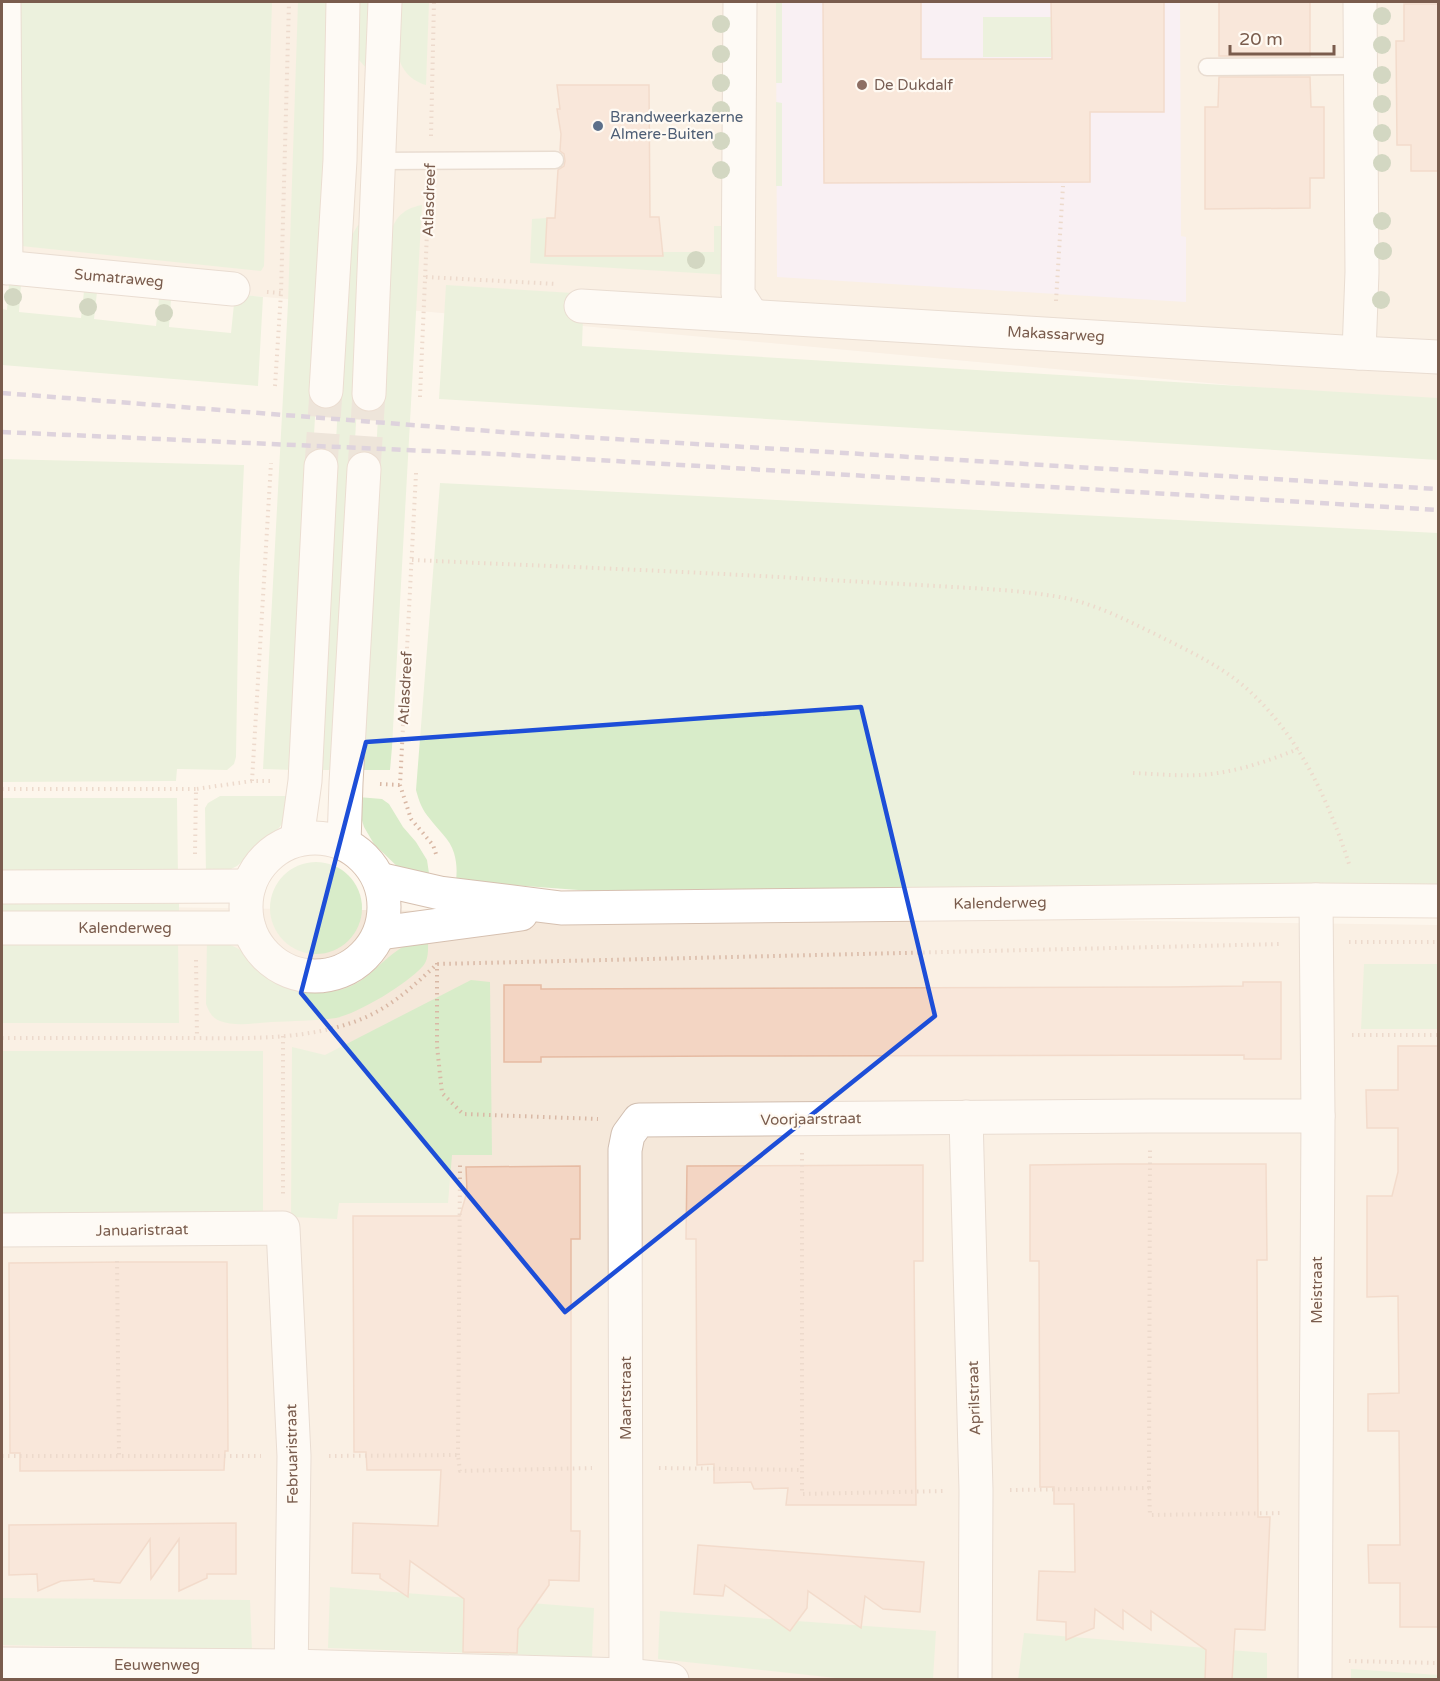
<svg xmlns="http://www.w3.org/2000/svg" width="1440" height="1681" viewBox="0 0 1440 1681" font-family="'Varela Round',sans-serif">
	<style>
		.residential { fill: #f5e8da }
		.education { fill: #f3e8fa }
		.green { fill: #d8ecc9 }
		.building { fill: #f3d5c3; stroke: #e6bba3; stroke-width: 1.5 }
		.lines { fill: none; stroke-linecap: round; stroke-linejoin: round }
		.secondary-tunnel { stroke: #dcd0c4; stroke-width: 33; stroke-dasharray: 33 16; stroke-linecap: butt }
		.lane-casing { stroke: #d1beb0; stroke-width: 19 }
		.street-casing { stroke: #d1beb0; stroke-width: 35 }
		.secondary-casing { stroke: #d6c0b0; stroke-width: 35 }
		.path { stroke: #d9b8a5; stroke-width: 4; stroke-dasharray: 1.5 4.5; stroke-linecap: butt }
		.lane { stroke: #fff; stroke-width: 16 }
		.street { stroke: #fff; stroke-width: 33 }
		.secondary { stroke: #fff; stroke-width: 33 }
		.rail { stroke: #b9a8c9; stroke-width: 4.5; stroke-dasharray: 9 6; stroke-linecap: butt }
		.tree { fill: #a0b28e }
		.marked { fill: none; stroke: #1d4ed8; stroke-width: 4.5; stroke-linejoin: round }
		.education-dot { fill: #8d6e63; stroke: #fffaf3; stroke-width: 2 }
		.service-dot { fill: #5c6f8a; stroke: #fffaf3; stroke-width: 2 }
		.labels { text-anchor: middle; stroke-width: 4.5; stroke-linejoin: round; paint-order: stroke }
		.education-label { font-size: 15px; fill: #785e54; stroke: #fffaf3; text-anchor: start }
		.service-label { font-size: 15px; fill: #4e5e75; stroke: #fffaf3; text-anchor: start }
		.street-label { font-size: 15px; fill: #7a5c4d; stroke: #fffaf3 }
	</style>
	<rect width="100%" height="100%" fill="#fdf6ec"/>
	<g class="residential">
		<path d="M2 2H1438V404L2 273Z"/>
		<path d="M2 905 1438 925V1679H2Z"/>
	</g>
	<path class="education" d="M776 2H1180L1181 236 1186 237V302L777 277Z"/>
	<g class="green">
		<path d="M19 2H272L264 266 261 271 21 246Z"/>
		<path d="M298 2H333L324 264 296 743 293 770 263 769 288 303Z"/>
		<path d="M355 2H371L369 71 359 60 356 54Z"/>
		<path d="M395 2H429L426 85C389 74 396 32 395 2Z"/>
		<rect x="776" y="2" width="6" height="81"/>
		<rect x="983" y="17" width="68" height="40"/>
		<path d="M776 102 782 103V186H776Z"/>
		<path d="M422 205 392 747 390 770H358L388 241C393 221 400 209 422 205Z"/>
		<path d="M368 215 336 770H317L347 250C351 235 356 225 368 215Z"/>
		<path d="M547 218 545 257H662V252H714V226H730V275L530 263 532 219Z"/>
		<path d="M9 283 21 285 19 312 81 318 84 291 97 292 94 319 156 326 159 299 171 300 169 327 231 333 235 294 263 297 258 386 2 365V309L7 310Z"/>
		<path d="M446 285 573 293 583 318 582 346 1438 398V460L439 399Z"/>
		<path d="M2 459 244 465 239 578 236 757 234 764 227 770 177 769 176 781 2 782Z"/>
		<path d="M440 483 1438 533V889L605 892 456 881C457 872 457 863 454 853 450 839 438 830 430 819 422 810 419 801 416 790Z"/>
		<path d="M220 796H293L287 817 279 828 260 843 245 859 237 866 227 871 206 876 205 808 208 803Z"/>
		<path d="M358 797 382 799 389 804 403 827 416 842 427 860 430 880 402 871 374 844 364 827 361 817Z"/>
		<path d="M2 798H177L178 877 2 878Z"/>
		<circle cx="316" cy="908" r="46"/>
		<path d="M2 899H179V918L2 919Z"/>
		<path d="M207 938C219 942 235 944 245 954 248 957 249 962 252 966 256 970 262 973 267 977 292 993 323 998 351 986 370 978 381 961 398 950 407 943 418 942 428 939 428 949 429 959 423 966 407 984 359 1013 336 1018 314 1021 292 1021 271 1022 254 1023 236 1027 220 1021 212 1018 209 1012 206 1004Z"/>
		<path d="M178 939 179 1023H2V940Z"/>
		<path d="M1364 964H1438V1029H1361Z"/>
		<path d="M471 980 490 982 492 1155H452L448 1203H339L337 1219 291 1217 292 1047 325 1055Z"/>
		<rect x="2" y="1051" width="261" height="166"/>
		<path d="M330 1587 594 1608 592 1657 328 1648Z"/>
		<path d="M2 1598 250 1600 252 1650 2 1645Z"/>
		<path d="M660 1611 936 1631 933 1679H845L658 1659Z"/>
		<path d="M1024 1633 1267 1653V1679L1018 1680Z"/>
		<path d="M1351 1669 1438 1675V1679H1351Z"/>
	</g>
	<g class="building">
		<path d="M823 2H921V59H1052L1051 2H1164V112H1090V182L824 183Z"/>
		<rect x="1219" y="2" width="91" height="54"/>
		<path d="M1404 4H1438V171H1411V145H1397L1396 41H1404Z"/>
		<path d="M1219 77H1310L1311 107H1324V178H1310V208L1205 209V107H1218Z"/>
		<path d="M557 85H649L650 217H659L663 256H545L547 218H555L558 170 564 166 565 161 564 154 560 151 561 134 557 109H560Z"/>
		<path d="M1243 982H1281V1059H1244V1055L728 1056 541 1057V1062H504V985H541V989L1170 987 1243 986Z"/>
		<path d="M1398 1046H1438V1627H1400V1583H1369L1368 1545H1400L1399 1431H1368V1394L1399 1393 1398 1296 1367 1297V1196H1392L1398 1172V1128H1367L1366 1090H1398Z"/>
		<path d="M1117 1164H1266L1267 1260H1257L1258 1517H1270L1265 1630 1235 1629 1232 1680H1205L1206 1650 1151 1611V1630L1123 1610V1629L1095 1609 1094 1628 1066 1640V1622L1037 1620 1039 1571 1075 1572 1074 1504H1054V1487H1040L1039 1261H1030V1165Z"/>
		<path d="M923 1165V1261H914L916 1505H786L788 1488 754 1489 751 1482 714 1483V1464L697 1465 696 1239H686L687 1166Z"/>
		<path d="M580 1166V1239H571V1531H580L579 1581 549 1580V1585L518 1629 517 1653 463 1652 464 1599 410 1561 408 1597 380 1578V1574L352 1573 353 1523 438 1526 441 1470H367L366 1452H354L353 1216H460L467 1192 466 1167Z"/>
		<path d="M127 1262H227L228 1451H225L224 1470 20 1471V1453H10L9 1263Z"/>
		<path d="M236 1523V1574H207V1578L179 1591V1539L151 1579 150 1539 120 1583 94 1581V1579L61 1581 38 1591 37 1574 9 1575V1525Z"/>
		<path d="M698 1545 924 1562 920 1612 883 1609 865 1596 861 1628 808 1591 807 1608 790 1631 725 1585 723 1596 694 1594Z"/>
	</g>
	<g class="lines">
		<g class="secondary-tunnel">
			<path d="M321 466 326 391"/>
			<path d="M364 469 369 394"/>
		</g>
		<defs>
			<g id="lane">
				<path d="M1207 67 1360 66"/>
				<path d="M378 161 555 160"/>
			</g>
			<g id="street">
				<path d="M4 2 6 268"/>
				<path d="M740 2 738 294 752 316"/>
				<path d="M2 267 233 289"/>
				<path d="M581 306 1359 353 1362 272 1360 2"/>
				<path d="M1359 353 1438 357"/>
				<path d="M966 1117 976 1490 975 1680"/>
				<path d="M2 1230 283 1228 294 1456 291 1680"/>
				<path d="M2 1664 291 1666 626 1675 672 1680"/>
				<path d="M626 1680 625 1150 628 1135 639 1120 1150 1116H1318"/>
				<path d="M1315 1680 1318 1116 1316 900"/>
			</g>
			<g id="secondary">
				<path d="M326 391 340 160 343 2"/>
				<path d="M369 394 385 2"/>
				<circle cx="315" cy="907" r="69"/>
				<path d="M297 839 305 781 321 466"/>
				<path d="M344 843 346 783 364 469"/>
				<path d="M379 879 440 893 561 908 1316 900 1438 901"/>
				<path d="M2 887 249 886"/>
				<path d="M2 928H249"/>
				<path d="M380 933 521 914"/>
			</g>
		</defs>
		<use href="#lane" class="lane-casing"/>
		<use href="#street" class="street-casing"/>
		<use href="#secondary" class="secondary-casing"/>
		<g class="path">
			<path d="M431 136 434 2"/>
			<path d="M426 277 557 284"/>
			<path d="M267 292 281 293"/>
			<path d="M1056 301 1063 186"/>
			<path d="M275 386 281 293 289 2"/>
			<path d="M420 397 429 185"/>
			<path d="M416 473 400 785 411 819 433 845 437 857"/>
			<path d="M412 560C546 566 680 571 813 579 860 582 906 584 953 587 990 589 1028 591 1065 598 1098 605 1128 621 1159 636 1189 651 1221 666 1246 688 1299 735 1329 801 1350 867"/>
			<path d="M1133 773C1155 774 1177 776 1199 775 1233 773 1266 762 1298 749"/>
			<path d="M252 781 271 463"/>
			<path d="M380 784 400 785"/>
			<path d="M2 789H196"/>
			<path d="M195 854 196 789 252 781H270"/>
			<path d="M1349 942H1438"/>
			<path d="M196 960 197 1038"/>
			<path d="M437 963V1046L442 1093 463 1114 598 1119"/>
			<path d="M1352 1035H1438"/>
			<path d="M283 1036V1194"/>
			<path d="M2 1038C61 1038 120 1038 179 1038 240 1038 307 1042 364 1018 392 1006 415 985 437 964L1282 944"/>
			<path d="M802 1153V1470"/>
			<path d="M117 1261 119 1456"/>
			<path d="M458 1455 460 1165"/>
			<path d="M2 1456H261"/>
			<path d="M329 1456 458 1455 460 1471 592 1468"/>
			<path d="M659 1468 802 1470V1494L943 1491"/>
			<path d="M1149 1488 1150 1150"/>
			<path d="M1010 1490 1149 1488 1150 1515 1283 1513"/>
			<path d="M1349 1661 1438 1663"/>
		</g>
		<use href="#lane" class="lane"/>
		<use href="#street" class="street"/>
		<use href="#secondary" class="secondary"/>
		<g class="rail">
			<path d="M2 393 515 433 1438 489"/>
			<path d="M2 432 497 454 1438 510"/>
		</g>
	</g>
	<g class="tree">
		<circle cx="1382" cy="16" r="9"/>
		<circle cx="721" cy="24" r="9"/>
		<circle cx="1382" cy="45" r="9"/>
		<circle cx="721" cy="54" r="9"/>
		<circle cx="1382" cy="75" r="9"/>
		<circle cx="721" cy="83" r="9"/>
		<circle cx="1382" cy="104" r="9"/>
		<circle cx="721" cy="110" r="9"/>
		<circle cx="1382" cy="133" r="9"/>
		<circle cx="721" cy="141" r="9"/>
		<circle cx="1382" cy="163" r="9"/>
		<circle cx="721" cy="170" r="9"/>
		<circle cx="1382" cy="221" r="9"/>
		<circle cx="1383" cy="251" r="9"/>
		<circle cx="696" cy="260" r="9"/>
		<circle cx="13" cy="297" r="9"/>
		<circle cx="1381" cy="300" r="9"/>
		<circle cx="88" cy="307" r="9"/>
		<circle cx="164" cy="313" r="9"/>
	</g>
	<path d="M0 0H1440V1681H0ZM861 707 935 1016 565 1312 301 993 366 742Z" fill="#fdf6ec" fill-opacity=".55" fill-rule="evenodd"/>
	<path class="marked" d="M861 707 935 1016 565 1312 301 993 366 742Z"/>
	<circle class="education-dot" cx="862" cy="85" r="6"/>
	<circle class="service-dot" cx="598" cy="126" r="6"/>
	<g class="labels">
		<g class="education-label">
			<text x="874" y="90">De Dukdalf</text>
		</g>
		<g class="service-label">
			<text x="610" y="122">Brandweerkazerne<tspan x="610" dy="17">Almere-Buiten</tspan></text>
		</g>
		<g class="street-label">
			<text transform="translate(429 200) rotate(-88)" y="5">Atlasdreef</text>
			<text transform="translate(119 278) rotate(5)" y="5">Sumatraweg</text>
			<text transform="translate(1056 334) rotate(3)" y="5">Makassarweg</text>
			<text transform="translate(405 688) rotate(-87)" y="5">Atlasdreef</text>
			<text transform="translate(1000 903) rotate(-1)" y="5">Kalenderweg</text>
			<text x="125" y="933">Kalenderweg</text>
			<text transform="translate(811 1119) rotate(-1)" y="5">Voorjaarstraat</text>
			<text transform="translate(142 1230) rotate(-1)" y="5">Januaristraat</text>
			<text transform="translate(1317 1290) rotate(-90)" y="5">Meistraat</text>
			<text transform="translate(626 1398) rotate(-90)" y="5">Maartstraat</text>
			<text transform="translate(974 1398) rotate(-92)" y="5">Aprilstraat</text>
			<text transform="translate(292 1454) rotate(-91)" y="5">Februaristraat</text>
			<text x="157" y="1670">Eeuwenweg</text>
		</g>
	</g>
	<rect width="1440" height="1681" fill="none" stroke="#7a5c4d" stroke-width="6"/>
	<path d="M1230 45v9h104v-9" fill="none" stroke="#7a5c4d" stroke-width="3"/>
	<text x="1239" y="45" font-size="18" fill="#7a5c4d" stroke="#fffaf3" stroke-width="4.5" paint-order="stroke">20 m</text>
</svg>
